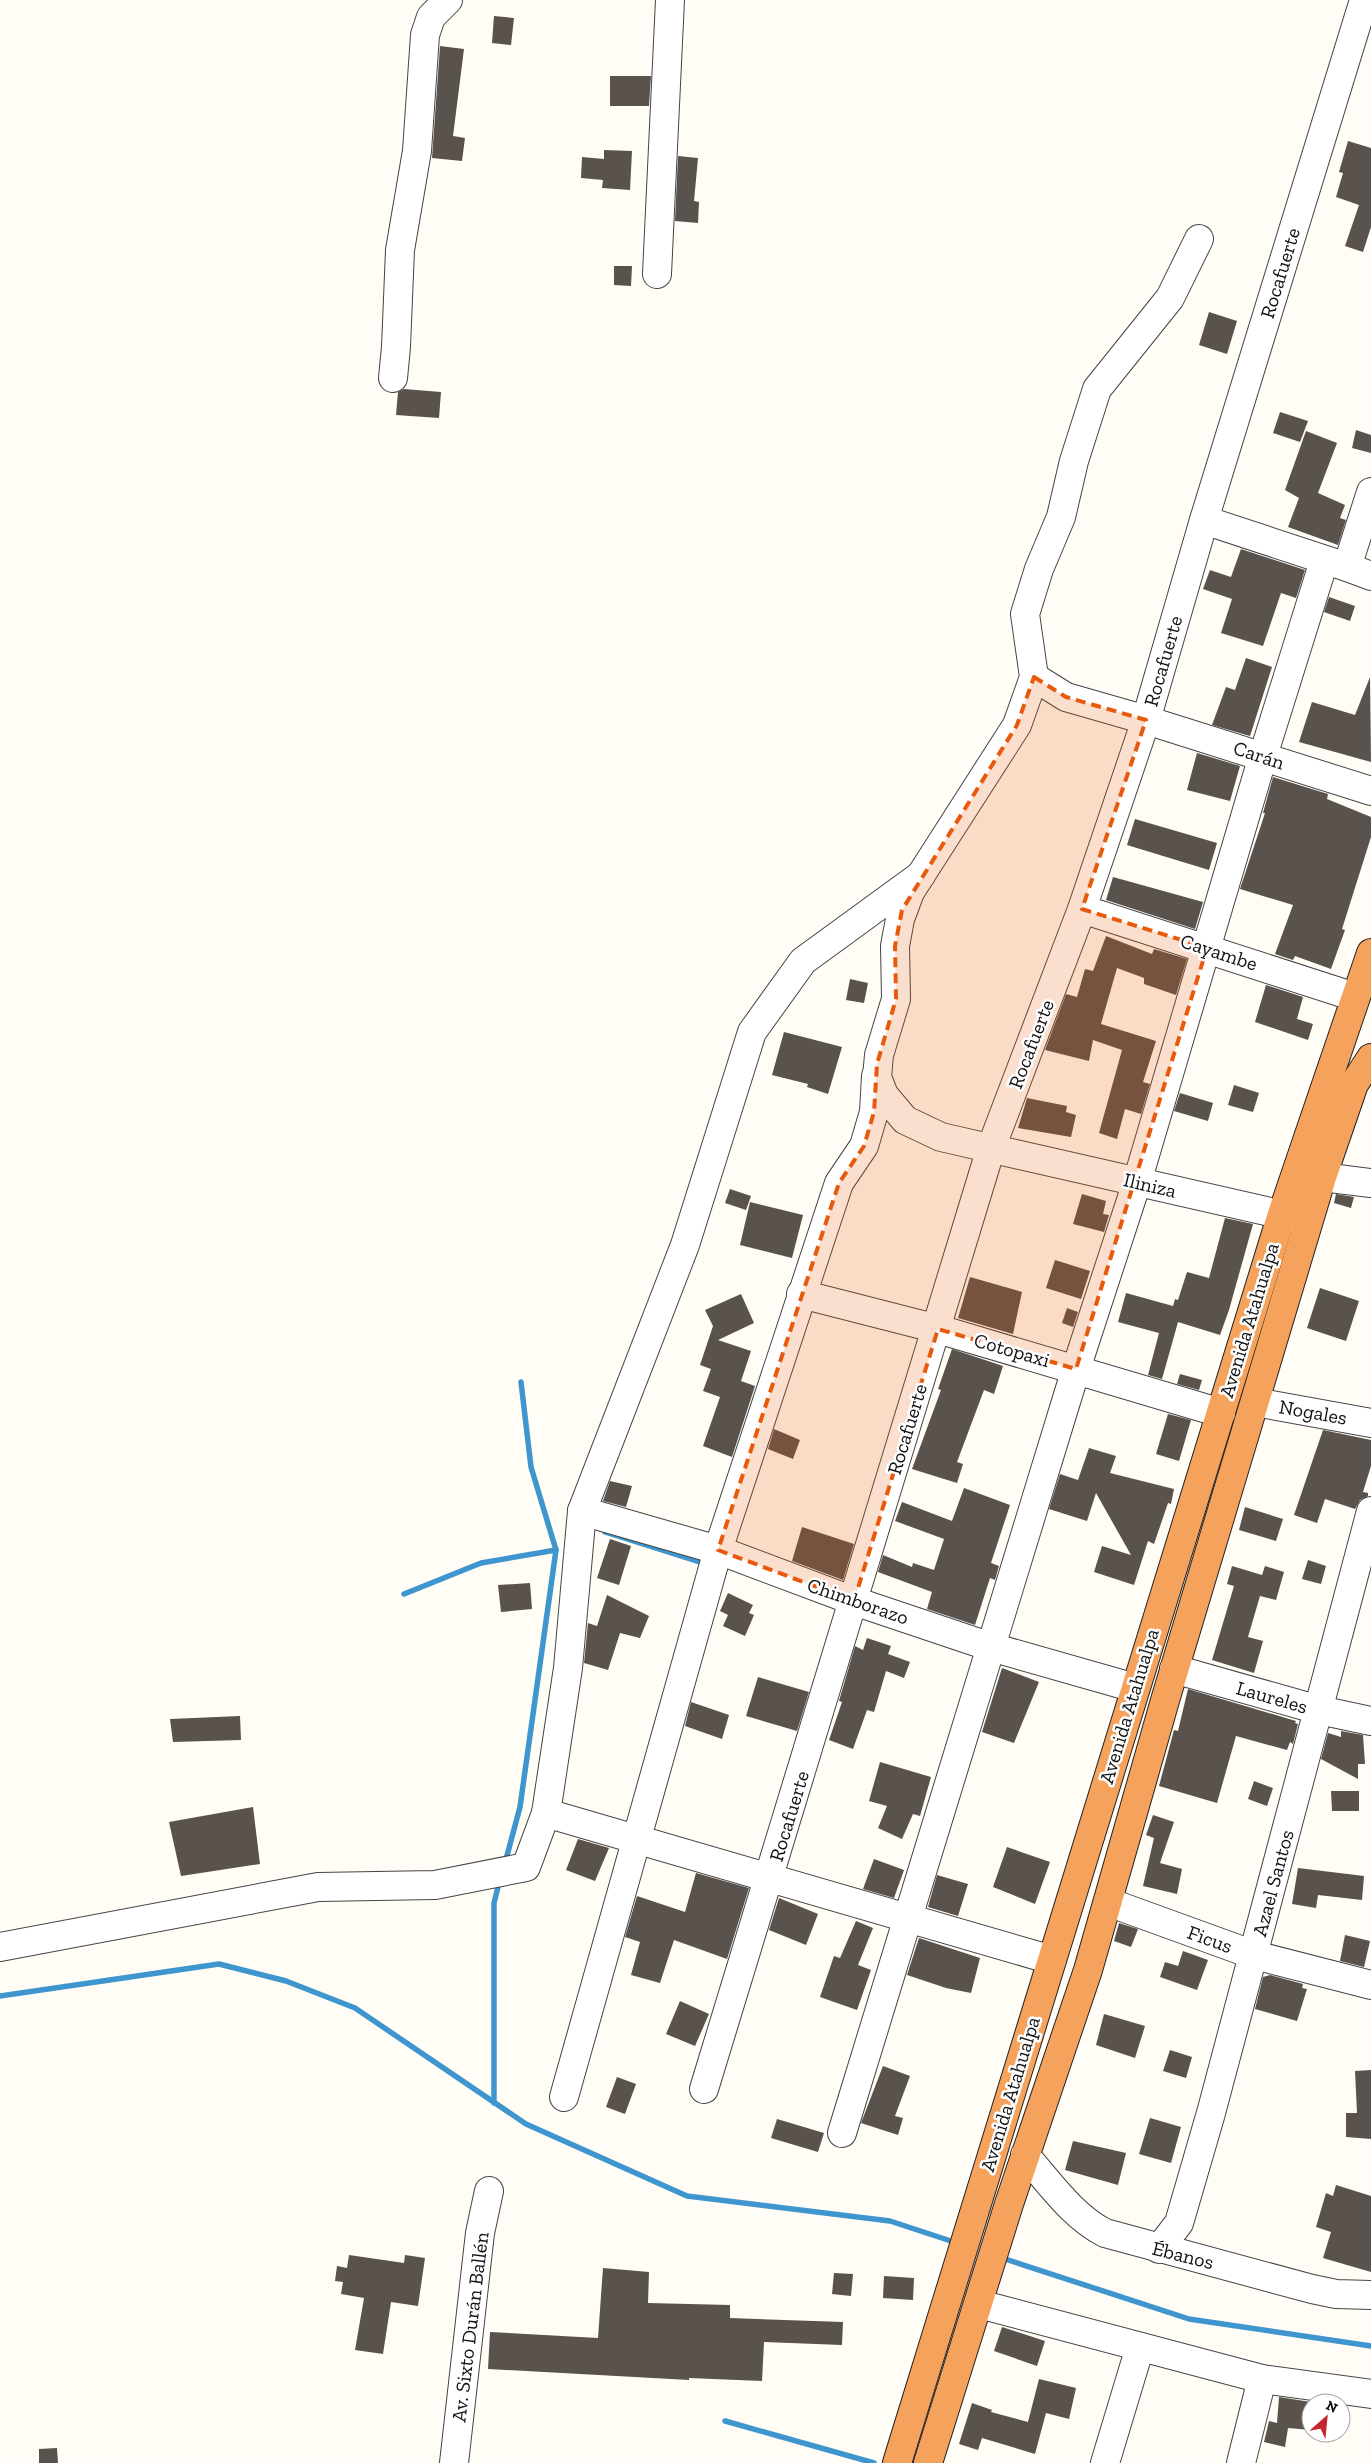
<svg xmlns="http://www.w3.org/2000/svg" width="1371" height="2463" viewBox="0 0 1371 2463" font-family="'Zilla Slab',serif">
	<style>
		.lines { fill: none; stroke-linecap: round; stroke-linejoin: round }
		.stream { stroke: #3f96cf; stroke-width: 5.5 }
		.building { fill: #5a524d }
		.minor-casing { stroke: #444; stroke-width: 30 }
		.highway-casing { stroke: #222; stroke-width: 30 }
		.minor { stroke: #fff; stroke-width: 28 }
		.highway { stroke: #f5a25d; stroke-width: 28 }
		.marked { fill: #e8590c; fill-opacity: 0.2; stroke: #e8590c; stroke-width: 4; stroke-dasharray: 10 6; stroke-linejoin: round }
		.labels { text-anchor: middle; stroke-width: 5; stroke-linejoin: round; paint-order: stroke }
		.street-label { font-size: 20px; fill: #111; stroke: #fff }
	</style>
	<rect width="100%" height="100%" fill="#fffdf5"/>
	<g class="lines">
		<g class="stream">
			<path d="M605 1532 706 1564"/>
			<path d="M404 1594 481 1563 556 1550"/>
			<path d="M505 1863 520 1807 556 1550 531 1467 521 1382"/>
			<path d="M0 1996 219 1964 286 1981 355 2008 526 2124 687 2196 890 2221 957 2243"/>
			<path d="M494 2103V1903L500 1879"/>
			<path d="M999 2257 1189 2319 1371 2346"/>
			<path d="M725 2421 874 2463"/>
		</g>
	</g>
	<g class="building">
		<path d="M494 16 514 18 511 45 492 43Z"/>
		<path d="M440 46 464 49 453 136 465 138 462 161 432 158Z"/>
		<path d="M610 76H651L649 106H610Z"/>
		<path d="M1348 141 1371 148V227L1363 252 1345 246 1359 205 1336 197 1343 173 1339 172Z"/>
		<path d="M604 150 632 151 630 190 602 188 603 180 581 178 582 157 604 159Z"/>
		<path d="M678 156 698 158 694 201 699 202 698 223 675 221Z"/>
		<path d="M614 266H632L631 286 614 285Z"/>
		<path d="M1209 312 1237 321 1227 354 1199 345Z"/>
		<path d="M404 389 441 392 439 418 396 415 398 392Z"/>
		<path d="M1280 412 1308 421 1300 442 1273 433Z"/>
		<path d="M1356 430 1371 435V453L1352 448Z"/>
		<path d="M1306 431 1337 443 1318 493 1345 505 1340 518 1346 520 1338 545 1288 527 1299 498 1285 490Z"/>
		<path d="M1241 549 1305 570 1296 598 1281 593 1263 646 1221 633 1232 599 1203 589 1210 570 1231 577Z"/>
		<path d="M1329 597 1355 606 1350 621 1324 612Z"/>
		<path d="M1246 658 1272 667 1250 736 1212 725 1226 687 1235 690Z"/>
		<path d="M1370 677 1371 762 1299 742 1312 702 1355 715Z"/>
		<path d="M1197 753 1240 766 1230 801 1187 790Z"/>
		<path d="M1273 777 1328 794 1327 799 1371 817V837L1342 929 1345 930 1331 969 1295 956 1293 960 1275 954 1293 905 1240 889 1265 813H1263Z"/>
		<path d="M1135 819 1217 843 1209 870 1127 845Z"/>
		<path d="M1113 877 1203 902 1195 929 1106 900Z"/>
		<path d="M1106 936 1152 954 1154 949 1187 959 1176 995 1144 984V978L1117 968 1101 1024 1156 1041 1143 1082 1150 1084 1141 1114 1125 1109 1117 1139 1099 1133 1122 1050 1093 1040 1089 1061 1045 1050 1066 994 1077 997 1085 969 1093 971Z"/>
		<path d="M850 979 868 983 864 1003 846 1000Z"/>
		<path d="M1266 985 1303 997 1297 1019 1313 1024 1308 1040 1255 1022Z"/>
		<path d="M784 1032 842 1047 828 1094 807 1087 808 1084 772 1075Z"/>
		<path d="M1234 1085 1259 1093 1253 1112 1228 1105Z"/>
		<path d="M1180 1093 1213 1103 1208 1121 1174 1111Z"/>
		<path d="M1027 1098 1067 1106 1066 1112 1076 1115 1071 1137 1018 1128Z"/>
		<path d="M730 1189 751 1196 746 1210 725 1203Z"/>
		<path d="M1082 1194 1106 1201 1103 1214 1109 1215 1104 1232 1073 1224Z"/>
		<path d="M1336 1194 1354 1197 1351 1208 1334 1203Z"/>
		<path d="M750 1202 803 1215 792 1258 740 1245Z"/>
		<path d="M1225 1218 1253 1224 1229 1310 1220 1335 1178 1322 1162 1379 1148 1375 1159 1333 1118 1322 1126 1293 1173 1306 1175 1299 1178 1300 1187 1272 1209 1278Z"/>
		<path d="M1055 1260 1090 1271 1081 1299 1046 1288Z"/>
		<path d="M970 1277 1022 1292 1013 1334 958 1318Z"/>
		<path d="M1320 1288 1359 1301 1346 1341 1307 1328Z"/>
		<path d="M741 1294 754 1323 718 1340 751 1351 741 1381 755 1386 732 1457 703 1446 720 1397 703 1391 711 1369 700 1365 713 1326 705 1310Z"/>
		<path d="M1067 1308 1078 1312 1073 1327 1062 1323Z"/>
		<path d="M952 1349 1003 1366 994 1394 984 1390 957 1462 963 1464 957 1483 912 1469 941 1390 938 1389Z"/>
		<path d="M1180 1374 1202 1380 1199 1390 1177 1384Z"/>
		<path d="M1168 1414 1191 1420 1179 1461 1156 1454Z"/>
		<path d="M774 1429 800 1440 793 1459 768 1449Z"/>
		<path d="M1323 1430 1371 1440V1466L1363 1492 1368 1493V1496L1360 1500 1355 1509 1325 1499 1317 1523 1294 1515Z"/>
		<path d="M1089 1448 1116 1456 1110 1473 1174 1489 1171 1504 1168 1503 1154 1544 1148 1541 1134 1585 1094 1572 1102 1546 1131 1555 1096 1493 1087 1521 1049 1509 1060 1474 1078 1480Z"/>
		<path d="M610 1481 632 1486 626 1507 603 1501Z"/>
		<path d="M964 1488 1010 1505 991 1563 999 1566 995 1580 990 1578 975 1625 927 1609 932 1592 878 1572 883 1555 912 1567 913 1563 934 1570 944 1539 895 1521 902 1502 952 1521Z"/>
		<path d="M1245 1507 1283 1519 1276 1541 1239 1530Z"/>
		<path d="M802 1527 854 1544 843 1580 792 1561Z"/>
		<path d="M610 1539 631 1546 619 1585 597 1578Z"/>
		<path d="M1308 1560 1326 1566 1321 1584 1302 1579Z"/>
		<path d="M1232 1566 1262 1575 1265 1566 1284 1572 1276 1600 1260 1596 1248 1637 1263 1641 1254 1673 1212 1660 1234 1586 1227 1584Z"/>
		<path d="M530 1583 532 1609 501 1612 498 1585Z"/>
		<path d="M728 1593 753 1605 749 1613 754 1615 745 1636 723 1626 728 1615 720 1611Z"/>
		<path d="M607 1595 649 1616 640 1638 620 1633 608 1670 584 1663 588 1623 597 1626Z"/>
		<path d="M867 1638 891 1646 888 1654 910 1662 904 1678 886 1671 874 1712 867 1710 853 1749 829 1740 842 1702 839 1701 855 1646 863 1650Z"/>
		<path d="M1002 1668 1039 1682 1014 1743 982 1732Z"/>
		<path d="M758 1677 809 1692 797 1731 746 1716Z"/>
		<path d="M1188 1689 1296 1721 1295 1723 1298 1724 1293 1744 1290 1742 1287 1750 1236 1736 1217 1803 1159 1786 1174 1730 1178 1731Z"/>
		<path d="M691 1702 729 1715 722 1739 685 1726Z"/>
		<path d="M240 1716 241 1740 173 1742 170 1719Z"/>
		<path d="M1341 1731 1363 1735 1365 1764H1358V1779L1321 1759 1328 1733 1341 1737Z"/>
		<path d="M880 1762 931 1777 920 1816 913 1814 902 1839 878 1828 887 1806 869 1801Z"/>
		<path d="M1254 1781 1273 1788 1267 1806 1248 1799Z"/>
		<path d="M1331 1791H1359V1811H1332Z"/>
		<path d="M253 1807 260 1864 181 1876 169 1822Z"/>
		<path d="M1153 1815 1174 1822 1160 1863 1182 1869 1177 1894 1143 1886 1154 1838 1146 1835Z"/>
		<path d="M578 1839 609 1848 595 1881 566 1870Z"/>
		<path d="M1007 1847 1050 1862 1035 1904 993 1887Z"/>
		<path d="M874 1859 904 1870 894 1898 863 1889Z"/>
		<path d="M1298 1868 1364 1876 1362 1900 1318 1895 1316 1908 1292 1904Z"/>
		<path d="M696 1873 749 1888 727 1959 674 1940 660 1983 631 1975 640 1942 625 1937 637 1896 685 1912Z"/>
		<path d="M937 1875 968 1884 958 1916 928 1907Z"/>
		<path d="M779 1898 818 1914 806 1945 769 1930Z"/>
		<path d="M856 1921 873 1928 858 1965 871 1970 857 2010 820 1997 834 1956 840 1958Z"/>
		<path d="M1119 1923 1138 1929 1131 1947 1114 1941Z"/>
		<path d="M1345 1935 1370 1941 1364 1967 1340 1961Z"/>
		<path d="M919 1938 980 1958 971 1993 946 1988 907 1975Z"/>
		<path d="M1183 1951 1208 1960 1197 1990 1160 1977 1165 1962 1178 1966Z"/>
		<path d="M1270 1975 1303 1984 1302 1988 1307 1989 1297 2021 1255 2009 1263 1977Z"/>
		<path d="M680 2001 709 2014 695 2046 666 2034Z"/>
		<path d="M1104 2014 1145 2026 1135 2058 1096 2045Z"/>
		<path d="M1170 2050 1192 2057 1186 2078 1163 2071Z"/>
		<path d="M883 2066 910 2076 895 2116 903 2118 898 2135 861 2123Z"/>
		<path d="M1371 2070V2139L1346 2137V2113H1357L1355 2071Z"/>
		<path d="M617 2077 636 2084 625 2114 606 2107Z"/>
		<path d="M1150 2118 1181 2127 1171 2163 1139 2154Z"/>
		<path d="M777 2119 824 2133 818 2152 771 2138Z"/>
		<path d="M1073 2141 1126 2153 1118 2185 1065 2170Z"/>
		<path d="M1336 2185 1371 2196V2272L1323 2258 1331 2232 1316 2227 1326 2193 1333 2196Z"/>
		<path d="M349 2255 404 2263 405 2255 425 2258 418 2306 391 2302 383 2354 355 2350 364 2298 341 2294 343 2282 335 2281 337 2266 347 2268Z"/>
		<path d="M603 2268 649 2272 648 2303 730 2305V2318L843 2322 842 2345 764 2342 762 2381 689 2378V2380L488 2369 490 2332 598 2338Z"/>
		<path d="M834 2273 853 2274 851 2296 832 2294Z"/>
		<path d="M884 2276 914 2278 913 2300 883 2298Z"/>
		<path d="M1002 2327 1045 2341 1037 2366 994 2351Z"/>
		<path d="M1039 2379 1076 2388 1069 2419 1046 2413 1035 2454 982 2438 978 2450 959 2444 972 2403 992 2410 991 2412 1028 2422Z"/>
		<path d="M1279 2397 1311 2402V2430L1288 2428 1285 2447 1264 2442 1269 2421 1277 2423Z"/>
		<path d="M57 2448 58 2463H39V2449Z"/>
	</g>
	<g class="lines">
		<defs>
			<g id="minor">
				<path d="M1199 239 1170 298 1097 389 1074 461 1061 517 1039 569 1025 614 1034 677 1017 725 910 892 900 919 895 946 896 999 879 1055 877 1077 884 1095 905 1120 941 1137 1305 1220"/>
				<path d="M657 274 670 0"/>
				<path d="M393 378 396 347 400 250 417 151 425 35 431 17 448 0"/>
				<path d="M1204 520 1347 567 1371 492"/>
				<path d="M1347 567 1371 576"/>
				<path d="M1034 677 1066 697 1146 720 1371 791"/>
				<path d="M1082 909 1355 997"/>
				<path d="M1322 1177 1371 1183"/>
				<path d="M801 1294 938 1329 1221 1413"/>
				<path d="M1255 1402 1371 1423"/>
				<path d="M582 1511 718 1550 854 1601 991 1647 1135 1688"/>
				<path d="M1174 1669 1319 1710 1371 1721"/>
				<path d="M546 1813 1052 1960"/>
				<path d="M1108 1902 1254 1955 1371 1985"/>
				<path d="M0 1947 318 1887 435 1885 526 1867 546 1813 568 1668 582 1511 685 1245 752 1032 803 961 921 875"/>
				<path d="M704 2089 991 1148 1082 909 1146 720 1204 520 1364 0"/>
				<path d="M564 2097 718 1550 839 1183 864 1146 874 1112 876 1076"/>
				<path d="M842 2133 1076 1369 1137 1182 1263 756 1324 561"/>
				<path d="M1025 2155C1050 2183 1072 2216 1105 2233L1312 2289 1336 2294 1371 2295"/>
				<path d="M1159 2249 1179 2223 1211 2113 1371 1511"/>
				<path d="M979 2304 1262 2379 1371 2394"/>
				<path d="M454 2463 480 2233 489 2191"/>
				<path d="M1105 2463 1140 2347"/>
				<path d="M1241 2463 1262 2379"/>
			</g>
			<g id="highway">
				<path d="M897 2463 1282 1214 1371 953"/>
				<path d="M928 2463 1009 2204 1088 1970 1166 1697 1322 1177 1354 1084 1371 1058"/>
			</g>
		</defs>
		<use href="#minor" class="minor-casing"/>
		<use href="#highway" class="highway-casing"/>
		<use href="#minor" class="minor"/>
		<use href="#highway" class="highway"/>
	</g>
	<path class="marked" d="M1034 677 1066 697 1146 720 1082 909 1207 948 1076 1369 938 1329 854 1601 718 1550 839 1183 864 1146 874 1112 877 1064 896 999 895 946 902 910 1017 725Z"/>
	<g class="labels">
		<g class="street-label">
			<text transform="translate(1280 273) rotate(-73)" y="7">Rocafuerte</text>
			<text transform="translate(1163 661) rotate(-74)" y="7">Rocafuerte</text>
			<text transform="translate(1259 755) rotate(18)" y="7">Carán</text>
			<text transform="translate(1219 952) rotate(18)" y="7">Cayambe</text>
			<text transform="translate(1031 1044) rotate(-69)" y="7">Rocafuerte</text>
			<text transform="translate(1150 1185) rotate(13)" y="7">Iliniza</text>
			<text transform="translate(1249 1320) rotate(-73)" y="7">Avenida Atahualpa</text>
			<text transform="translate(1012 1350) rotate(16)" y="7">Cotopaxi</text>
			<text transform="translate(1313 1412) rotate(10)" y="7">Nogales</text>
			<text transform="translate(907 1429) rotate(-73)" y="7">Rocafuerte</text>
			<text transform="translate(858 1601) rotate(19)" y="7">Chimborazo</text>
			<text transform="translate(1272 1697) rotate(16)" y="7">Laureles</text>
			<text transform="translate(1129 1706) rotate(-73)" y="7">Avenida Atahualpa</text>
			<text transform="translate(789 1816) rotate(-73)" y="7">Rocafuerte</text>
			<text transform="translate(1273 1883) rotate(-75)" y="7">Azael Santos</text>
			<text transform="translate(1210 1939) rotate(20)" y="7">Ficus</text>
			<text transform="translate(1010 2094) rotate(-73)" y="7">Avenida Atahualpa</text>
			<text transform="translate(1183 2255) rotate(14)" y="7">Ébanos</text>
			<text transform="translate(470 2327) rotate(-83)" y="7">Av. Sixto Durán Ballén</text>
		</g>
	</g>
	<g transform="translate(1326 2418) rotate(27)"><circle r="24" fill="#ffffff" stroke="#a0a0a0"/>
	<path d="M0-4L9 19L0 12L-9 19Z" fill="#c4262e"/>
	<text y="-8" font-size="14" font-weight="bold" text-anchor="middle" fill="#111111">N</text>
	</g>
</svg>
